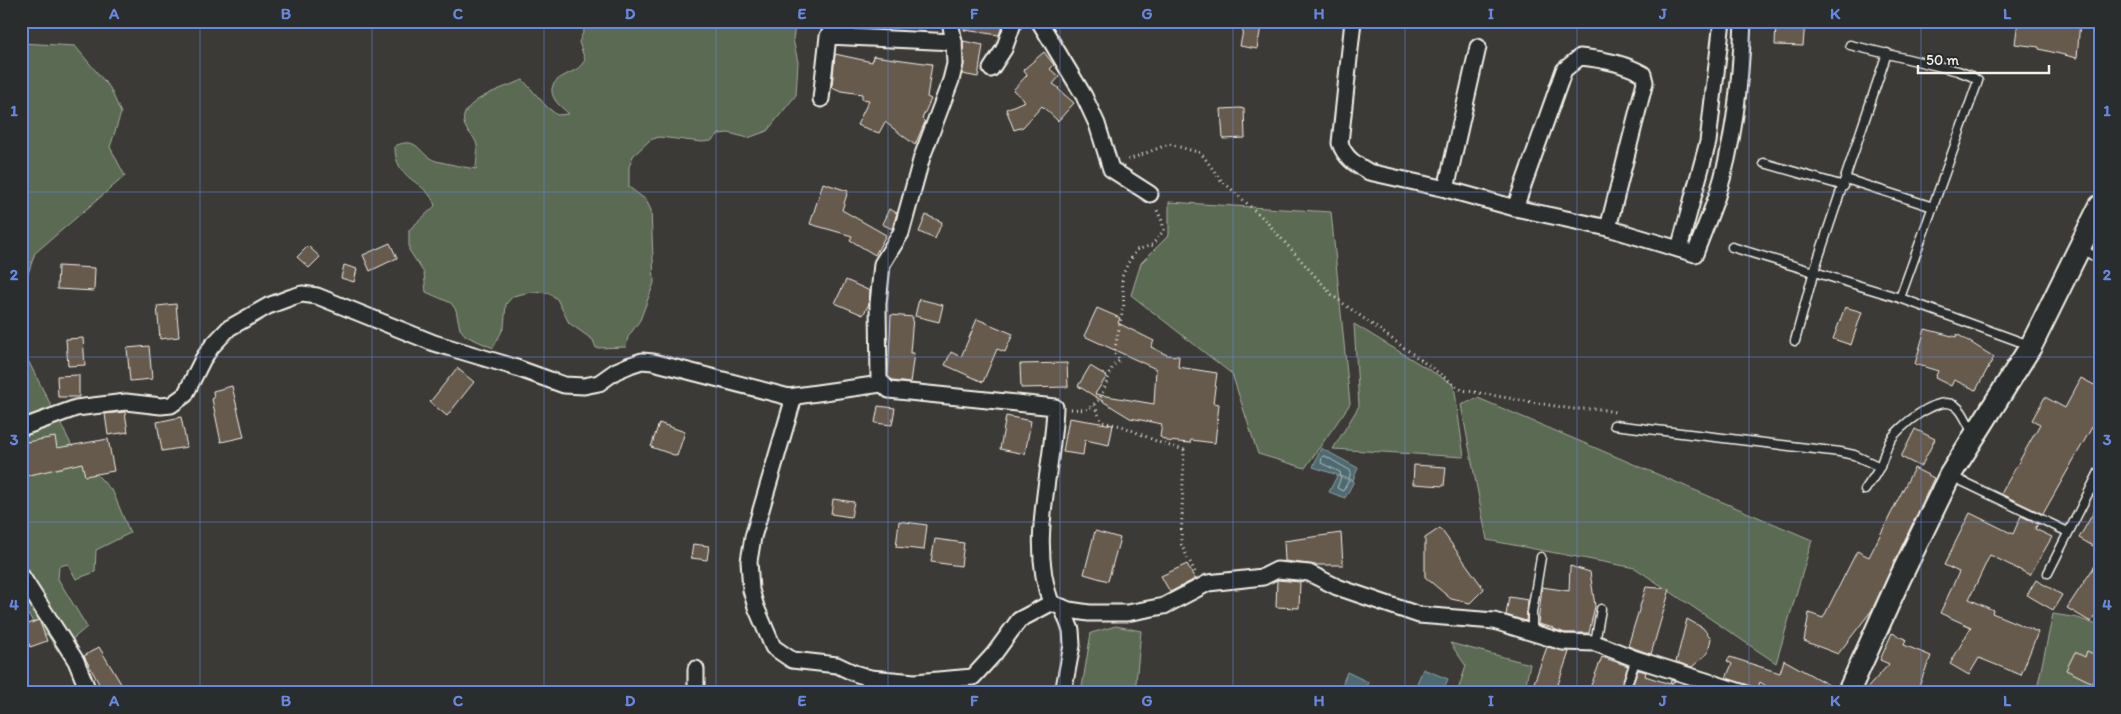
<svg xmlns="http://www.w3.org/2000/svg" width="2121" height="714" viewBox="0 0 2121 714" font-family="Itim,sans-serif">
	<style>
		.green { fill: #5a6a53; stroke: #a7ae9e }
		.water { fill: #4d6a71; stroke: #90a0a1 }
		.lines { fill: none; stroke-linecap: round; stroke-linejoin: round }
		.shore { stroke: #b1bbb8; stroke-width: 1 }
		.building { fill: #665a4d; stroke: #f4f1e8 }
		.lane-casing { stroke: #f4f1e8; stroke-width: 11 }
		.street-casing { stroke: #f4f1e8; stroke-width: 19 }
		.secondary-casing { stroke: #f4f1e8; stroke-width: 25 }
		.path { stroke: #f4f1e8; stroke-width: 3; stroke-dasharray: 1 4; stroke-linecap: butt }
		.lane { stroke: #2a2d2e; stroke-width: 8 }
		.street { stroke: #2a2d2e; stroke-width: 15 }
		.secondary { stroke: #2a2d2e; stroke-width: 21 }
		.grid { fill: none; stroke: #6887de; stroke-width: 1; stroke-opacity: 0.55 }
		.neatline { fill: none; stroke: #6887de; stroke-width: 2 }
		.grid-label { font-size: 16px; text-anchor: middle; font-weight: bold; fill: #6887de }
	</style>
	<rect width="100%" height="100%" fill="#3c3a37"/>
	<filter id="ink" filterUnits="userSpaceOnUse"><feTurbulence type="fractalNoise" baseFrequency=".02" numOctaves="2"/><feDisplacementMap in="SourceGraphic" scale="10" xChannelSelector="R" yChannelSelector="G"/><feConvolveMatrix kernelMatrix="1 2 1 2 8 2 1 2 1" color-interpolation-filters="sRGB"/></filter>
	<g filter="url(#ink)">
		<g class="green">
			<path d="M588 21H796L793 39 798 62 796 95 767 131 748 138 729 133 719 134 711 141 702 142 659 137 650 140 633 156 629 167V187L646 200 651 210 654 283 640 320 628 337 626 347 596 348 593 340 569 323 557 299 549 293 531 292 513 296 506 304 504 327 493 348 466 336 460 329 456 310 451 303 426 292 424 273 409 250V230L435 206C428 180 394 182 395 146 419 135 418 155 436 161 449 164 463 167 476 169 476 162 479 149 476 142 474 136 467 132 465 126 454 101 507 87 523 80L547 107 557 115 569 114C565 110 558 105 555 100 544 81 565 76 577 69 580 67 583 63 585 60L579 42Z"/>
			<path d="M21 43 75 46 110 88 121 113 110 147 125 176 35 253 21 294Z"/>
			<path d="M1169 202 1331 212 1350 404 1305 468 1258 454 1232 374 1131 295 1141 263 1169 235Z"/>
			<path d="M1354 324 1454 385 1464 457 1333 449 1359 406Z"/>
			<path d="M21 347 74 450 113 492 130 533 96 550 95 572 76 579 68 564 59 566 58 579 87 627 58 651 47 634 42 637 29 615 21 619Z"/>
			<path d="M1478 398 1812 540 1776 663 1635 568 1487 540 1461 405Z"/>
			<path d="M2053 614 2078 618 2100 626V693H2036Z"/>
			<path d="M1116 626 1141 631 1135 693H1081L1091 633Z"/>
			<path d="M1450 643 1530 664 1524 693H1457L1466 666Z"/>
		</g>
		<g class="water">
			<path d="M1321 448 1358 468 1353 480 1313 467Z"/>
			<path d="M1337 476 1354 481 1345 498 1329 492Z"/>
			<path d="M1423 669 1448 679 1442 693H1428L1415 688Z"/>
			<path d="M1347 672 1368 682 1364 693H1351L1341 688Z"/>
		</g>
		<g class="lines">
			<path class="shore" d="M1325 456 1351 471 1348 482 1343 491 1337 488 1341 477 1340 472 1321 463 1322 457Z"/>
		</g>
		<g class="building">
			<path d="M965 21H1004L999 35 964 30Z"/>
			<path d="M1245 21H1262L1257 49 1240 46Z"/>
			<path d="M1776 21H1805L1803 46 1775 45Z"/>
			<path d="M2018 21H2080L2077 58 2039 49V47L2015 44Z"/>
			<path d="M963 41 983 45 978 77 962 74 964 64Z"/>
			<path d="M1044 52 1054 65 1050 69 1059 77 1053 84 1059 88 1058 89 1074 103 1058 121 1042 106 1023 127 1014 130 1006 109 1025 101 1013 90 1027 75 1023 70Z"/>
			<path d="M835 54 872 62 873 56 932 64 927 97 931 99 922 119 925 122 915 145 885 122 879 133 857 125 869 100 862 99V94L841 91 832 87Z"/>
			<path d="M1240 108 1244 109 1245 138 1223 139 1221 109Z"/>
			<path d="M823 183 848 191 842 210 886 235 875 255 850 240 852 236 810 224Z"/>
			<path d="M889 209 897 213 892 229 882 224Z"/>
			<path d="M926 215 942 222 935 239 919 232Z"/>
			<path d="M390 243 397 258 370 271 363 255Z"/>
			<path d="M308 246 320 257 309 268 297 257Z"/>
			<path d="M344 265 357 269 354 282 341 278Z"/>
			<path d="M58 266 95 268 94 291 57 289Z"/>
			<path d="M846 280 870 291 869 304 863 315 835 303Z"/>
			<path d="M919 299 943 305 939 322 915 316Z"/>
			<path d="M176 304 179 337 160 339 157 306Z"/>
			<path d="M1845 307 1862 312 1851 345 1833 339Z"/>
			<path d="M1097 308 1120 318 1118 323 1154 341 1151 347 1167 355 1179 356 1178 367 1217 373 1213 403 1219 404 1215 443 1191 440 1190 443 1167 441 1160 437 1162 424 1130 418 1078 386 1090 366 1107 376 1095 394 1154 404 1156 369 1084 336Z"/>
			<path d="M891 315 913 317 910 353H914L910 383 893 381 888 376Z"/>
			<path d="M977 319 1013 334 1005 352 997 349 983 382 945 365 951 352 961 357Z"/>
			<path d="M1925 329 1956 337 1957 334 1994 357 1976 390 1954 380 1951 386 1935 378 1938 371 1915 364Z"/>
			<path d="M83 338 85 365 68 366 66 339Z"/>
			<path d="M149 346 152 379 130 381 127 348Z"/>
			<path d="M1067 363 1068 387 1021 388 1020 364Z"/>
			<path d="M457 368 474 382 447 416 430 402Z"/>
			<path d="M79 375V397H58L57 376Z"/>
			<path d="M2081 378 2100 388V413L2043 514 2001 494 2040 424 2032 420 2045 397 2065 408Z"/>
			<path d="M232 386 244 437 221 442 212 399 214 398 213 391Z"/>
			<path d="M878 406 895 408 892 425 875 423Z"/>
			<path d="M125 412 128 432 108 435 105 414Z"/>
			<path d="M1006 416 1031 421 1025 454 1000 449Z"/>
			<path d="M181 417 187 447 162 451 157 422Z"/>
			<path d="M1069 418 1113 425 1109 445 1085 440 1083 455 1063 452Z"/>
			<path d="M659 423 685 432 677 456 651 447Z"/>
			<path d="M1915 429 1935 439 1921 467 1901 457Z"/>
			<path d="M55 437 57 448 108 439 114 471 85 476 82 463 21 477V443Z"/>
			<path d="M1414 465 1446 467 1444 486 1413 484Z"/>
			<path d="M1914 468 1934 478 1872 610 1838 654 1804 641 1809 613 1823 618 1857 551 1869 557Z"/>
			<path d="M833 499 854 502 851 517 831 514Z"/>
			<path d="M2100 501V534L2093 546 2079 538Z"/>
			<path d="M1970 513 2013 534 2021 516 2038 524 2035 529 2052 537 2030 575 1990 555 1969 599 1993 610 1992 613 2038 632 2021 675 1979 658 1969 675 1950 664 1971 627 1940 613 1959 572 1944 565Z"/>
			<path d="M899 521 927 525 924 550 896 547Z"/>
			<path d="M1440 528 1484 589 1470 603 1451 599 1425 577V538Z"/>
			<path d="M1095 531 1120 538 1108 581 1084 574Z"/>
			<path d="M1341 533 1343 565H1315L1285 561 1284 541Z"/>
			<path d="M935 539 964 543 961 566 931 562Z"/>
			<path d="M693 544 709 546 707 560 691 558Z"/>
			<path d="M2100 558V608L2091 622 2067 608Z"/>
			<path d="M1187 564 1195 579 1170 592 1161 576Z"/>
			<path d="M1570 566 1590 572 1595 606 1589 633H1565L1554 629V628L1538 624 1542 587 1569 591Z"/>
			<path d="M1277 580 1300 582 1299 608 1276 607Z"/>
			<path d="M2036 580 2062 595 2053 610 2027 595Z"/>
			<path d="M1646 587 1670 589 1651 654 1628 646Z"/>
			<path d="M1509 597 1528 600 1526 621 1506 615Z"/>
			<path d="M1687 619 1703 628 1711 638 1708 653 1692 667 1676 662Z"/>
			<path d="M39 620 47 641 30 647 23 626Z"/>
			<path d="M1892 633 1906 639 1904 645 1931 656 1916 693H1863L1889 664 1880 660Z"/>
			<path d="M99 647 123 687 112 693H104L84 656Z"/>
			<path d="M1547 647 1569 652 1555 693 1531 691Z"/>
			<path d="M2087 651 2100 657V668L2093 683 2066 670 2075 652 2085 657Z"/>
			<path d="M1602 657 1628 666 1618 693H1588Z"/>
			<path d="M1730 657 1780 673 1784 660 1836 689V693H1777L1760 682 1758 688 1751 686 1726 678 1732 664 1727 661Z"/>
			<path d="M1638 670 1646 672 1645 676 1670 684 1671 680 1675 681 1671 684 1688 689 1687 693H1630Z"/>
		</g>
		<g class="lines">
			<defs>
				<g id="lane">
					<path d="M1850 45 1958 71 1971 76 1978 81 1900 298"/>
					<path d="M1764 163 1844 186"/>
					<path d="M1846 179 1933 207"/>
					<path d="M1732 247 1900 298 2029 345"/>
					<path d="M2081 248 2100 260"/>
					<path d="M1795 341 1814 271 1887 53"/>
					<path d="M1614 425 1840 452 1854 455 1880 467"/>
					<path d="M1951 476 2068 532"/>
					<path d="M2091 488 2100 493"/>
					<path d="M1865 490C1870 482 1876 475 1880 466 1884 458 1885 449 1890 441 1898 427 1937 395 1954 405 1964 410 1967 425 1974 434"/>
					<path d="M2048 573 2100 470"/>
					<path d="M1532 631V612L1541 557"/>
					<path d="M1595 643 1601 609"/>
					<path d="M1624 693 1636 659"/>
				</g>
				<g id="street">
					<path d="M1039 21 1084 96 1097 124 1111 169 1150 194"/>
					<path d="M1353 21 1340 143C1345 158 1355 164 1369 172L1446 189 1515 208 1608 228 1695 254C1702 235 1710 216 1717 196 1734 144 1741 76 1743 21"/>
					<path d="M954 42 955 64 951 80 922 157 901 233 882 264 878 304 879 380 889 390 1055 407C1053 473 1028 539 1051 603"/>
					<path d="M991 69 1004 49 1014 21"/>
					<path d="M821 99 828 36 954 42 950 21"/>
					<path d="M1446 189 1478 47"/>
					<path d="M1515 208 1564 70 1580 57C1601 59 1624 63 1643 74L1645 82 1608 228"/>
					<path d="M1679 249 1708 142 1722 21"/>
					<path d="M789 397 792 404 753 537 749 561 751 590 756 607 773 647 792 660 837 665 854 673 870 678 915 682 973 677 994 654 1019 620 1051 603 1069 610 1089 613H1127L1164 606 1208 583 1263 577 1277 570 1309 573 1337 587 1419 615 1494 621 1563 642 1595 643 1636 659 1744 693"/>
					<path d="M21 428 76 408 126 402 161 406 171 405 185 395 203 359 212 346 229 328 268 306 292 297 302 294 317 296 434 343 511 366 564 385 584 386 599 383 616 371 630 365 642 361 653 362 789 397 881 384"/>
					<path d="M21 575 76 661 89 693"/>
					<path d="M1062 607 1071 630 1072 645 1063 693"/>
					<path d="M696 693V669"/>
					<path d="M869 693 870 678"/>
				</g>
				<path id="secondary" d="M1848 693 1899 580 1950 475 2031 346 2100 206"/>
			</defs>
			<use href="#lane" class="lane-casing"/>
			<use href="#street" class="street-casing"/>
			<use href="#secondary" class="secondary-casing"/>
			<g class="path">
				<path d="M1128 160 1169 144 1201 153 1220 179 1263 218 1333 296 1462 390 1572 409H1599L1615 412"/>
				<path d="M1094 405 1102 422 1122 426 1163 444 1184 450 1181 544 1195 572"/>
				<path d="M1071 409 1087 410 1100 399 1113 366 1120 360 1114 353 1124 304 1122 277 1128 263 1137 250 1152 245 1164 230 1162 221 1156 208"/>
			</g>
			<use href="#lane" class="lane"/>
			<use href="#street" class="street"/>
			<use href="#secondary" class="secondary"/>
		</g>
	</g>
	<path class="grid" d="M200 21V693M372 21V693M544 21V693M716 21V693M888 21V693M1060 21V693M1233 21V693M1405 21V693M1577 21V693M1749 21V693M1921 21V693M21 192H2100M21 357H2100M21 522H2100"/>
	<rect width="2121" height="714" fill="none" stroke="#2a2d2e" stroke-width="55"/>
	<path d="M1918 65v8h131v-8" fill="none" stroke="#f4f1e8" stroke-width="2.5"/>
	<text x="1926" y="65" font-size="15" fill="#f4f1e8" stroke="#2a2d2e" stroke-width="4" paint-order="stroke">50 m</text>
	<rect x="28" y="28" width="2066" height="658" class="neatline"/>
	<g class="grid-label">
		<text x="114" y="19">A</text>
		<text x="286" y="19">B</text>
		<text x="458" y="19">C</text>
		<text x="630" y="19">D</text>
		<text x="802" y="19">E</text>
		<text x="974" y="19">F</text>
		<text x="1147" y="19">G</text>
		<text x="1319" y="19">H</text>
		<text x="1491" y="19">I</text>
		<text x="1663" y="19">J</text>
		<text x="1835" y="19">K</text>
		<text x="2007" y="19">L</text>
		<text x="14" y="116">1</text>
		<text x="2107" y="116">1</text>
		<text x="14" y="280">2</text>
		<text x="2107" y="280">2</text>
		<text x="14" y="445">3</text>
		<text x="2107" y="445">3</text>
		<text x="14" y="610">4</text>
		<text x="2107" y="610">4</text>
		<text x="114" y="706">A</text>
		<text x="286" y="706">B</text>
		<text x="458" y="706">C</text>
		<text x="630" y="706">D</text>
		<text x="802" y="706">E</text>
		<text x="974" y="706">F</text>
		<text x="1147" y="706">G</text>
		<text x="1319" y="706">H</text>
		<text x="1491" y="706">I</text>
		<text x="1663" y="706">J</text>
		<text x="1835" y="706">K</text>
		<text x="2007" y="706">L</text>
	</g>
</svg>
